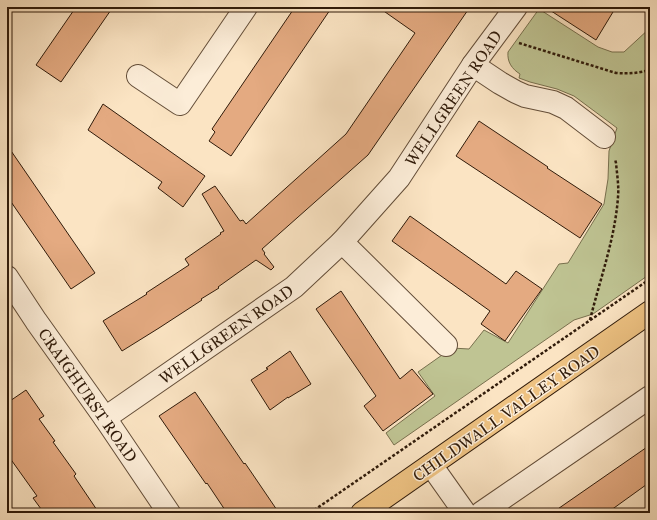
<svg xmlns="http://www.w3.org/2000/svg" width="657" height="520" viewBox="0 0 657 520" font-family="'IM FELL Great Primer',serif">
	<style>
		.green { fill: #bfc493; stroke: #78704e }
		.building { fill: #e4aa81; stroke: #301b0a }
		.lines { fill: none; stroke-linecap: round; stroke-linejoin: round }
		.minor-casing { stroke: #634d38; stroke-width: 24 }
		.major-casing { stroke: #301b0a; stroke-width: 24 }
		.path { stroke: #301b0a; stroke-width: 2.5; stroke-dasharray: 3 2; stroke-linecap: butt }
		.minor { stroke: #fcedd8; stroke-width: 22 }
		.major { stroke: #eec282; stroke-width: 22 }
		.labels { text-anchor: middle; stroke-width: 3; stroke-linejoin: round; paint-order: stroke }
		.street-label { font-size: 16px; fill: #301b0a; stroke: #fcedd8 }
	</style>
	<rect width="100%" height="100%" fill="#fbe4c3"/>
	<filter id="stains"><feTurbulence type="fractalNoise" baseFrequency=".005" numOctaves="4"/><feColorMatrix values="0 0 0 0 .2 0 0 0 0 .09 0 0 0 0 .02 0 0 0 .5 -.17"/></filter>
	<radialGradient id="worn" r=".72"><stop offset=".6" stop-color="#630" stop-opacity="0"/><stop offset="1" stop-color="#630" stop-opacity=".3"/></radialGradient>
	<path class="green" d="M539 9 598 47 612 52H624L650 28V274L593 314 574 320 394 445 386 433 435 396 418 372 452 348 469 349 484 330 508 343 559 264 568 263 604 204 608 179 609 151 617 128 574 96 557 89 530 82 519 78 520 74C512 69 507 62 508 52Z"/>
	<g class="building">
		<path d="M76 7H113L61 82 36 65Z"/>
		<path d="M295 7H332L231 156 209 141 215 132 212 129Z"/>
		<path d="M378 7H470L368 155 262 249 265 253 264 254 274 267 271 270 256 260 218 287 219 288 201 299 202 300 159 328 122 351 103 321 147 294 146 293 189 265 185 259 221 234 220 233 224 231 202 194 215 186 240 221 243 220 246 224 346 134 415 33Z"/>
		<path d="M545 7H616L596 40Z"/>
		<path d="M103 104 205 176 183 207 158 188 162 182 88 130Z"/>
		<path d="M479 121 548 167 547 168 602 204 580 238 456 156Z"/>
		<path d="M7 145 95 273 71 289 7 196Z"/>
		<path d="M410 216 506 284 516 271 542 289 505 341 481 324 490 311 392 241Z"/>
		<path d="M341 291 400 379 412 369 433 394 383 431 364 406 376 396 316 309Z"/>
		<path d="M290 351 311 384 288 398V397L270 410 251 380 268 369 266 368Z"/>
		<path d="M26 390 44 416 39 419 55 441 53 442 76 474 74 476 99 513H44L33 498 37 496 7 454V403Z"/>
		<path d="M195 392 244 464 245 463 279 513H227L207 483 206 484 159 416Z"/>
		<path d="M650 445V482L607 513H552Z"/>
	</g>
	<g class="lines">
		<defs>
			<g id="minor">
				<path d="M473 65 500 83 516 92 525 96 553 102 566 108 604 137"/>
				<path d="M138 76 180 104 246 7"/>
				<path d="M342 242 446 345"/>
				<path d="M7 277 36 321 105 418 169 513"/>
				<path d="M105 418 294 287 342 242 399 178 473 65 516 7"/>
				<path d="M431 465 465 513"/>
				<path d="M481 513 650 397"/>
			</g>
			<path id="major" d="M362 513 650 312"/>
		</defs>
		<use href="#minor" class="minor-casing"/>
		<use href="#major" class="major-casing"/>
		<g class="path">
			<path d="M519 43 616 73C630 74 637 73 650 70"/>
			<path d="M590 320C600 279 615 239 618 197 619 186 617 174 616 163L615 159"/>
			<path d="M310 513 650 279"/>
		</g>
		<use href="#minor" class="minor"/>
		<use href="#major" class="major"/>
	</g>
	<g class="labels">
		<g class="street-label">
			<text transform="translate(453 98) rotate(-56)" y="6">WELLGREEN ROAD</text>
			<text transform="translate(226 334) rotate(-35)" y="6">WELLGREEN ROAD</text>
			<text transform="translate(88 395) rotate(55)" y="6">CRAIGHURST ROAD</text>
			<text transform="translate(506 413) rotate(-35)" y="6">CHILDWALL VALLEY ROAD</text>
		</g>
	</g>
	<rect width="657" height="520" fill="none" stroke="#fbe4c3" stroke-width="24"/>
	<rect x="8" y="8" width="641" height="504" fill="none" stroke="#301b0a" stroke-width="2"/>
	<rect x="12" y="12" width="633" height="496" fill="none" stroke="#301b0a"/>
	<rect width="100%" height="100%" filter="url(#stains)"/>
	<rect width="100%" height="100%" fill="url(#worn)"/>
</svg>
